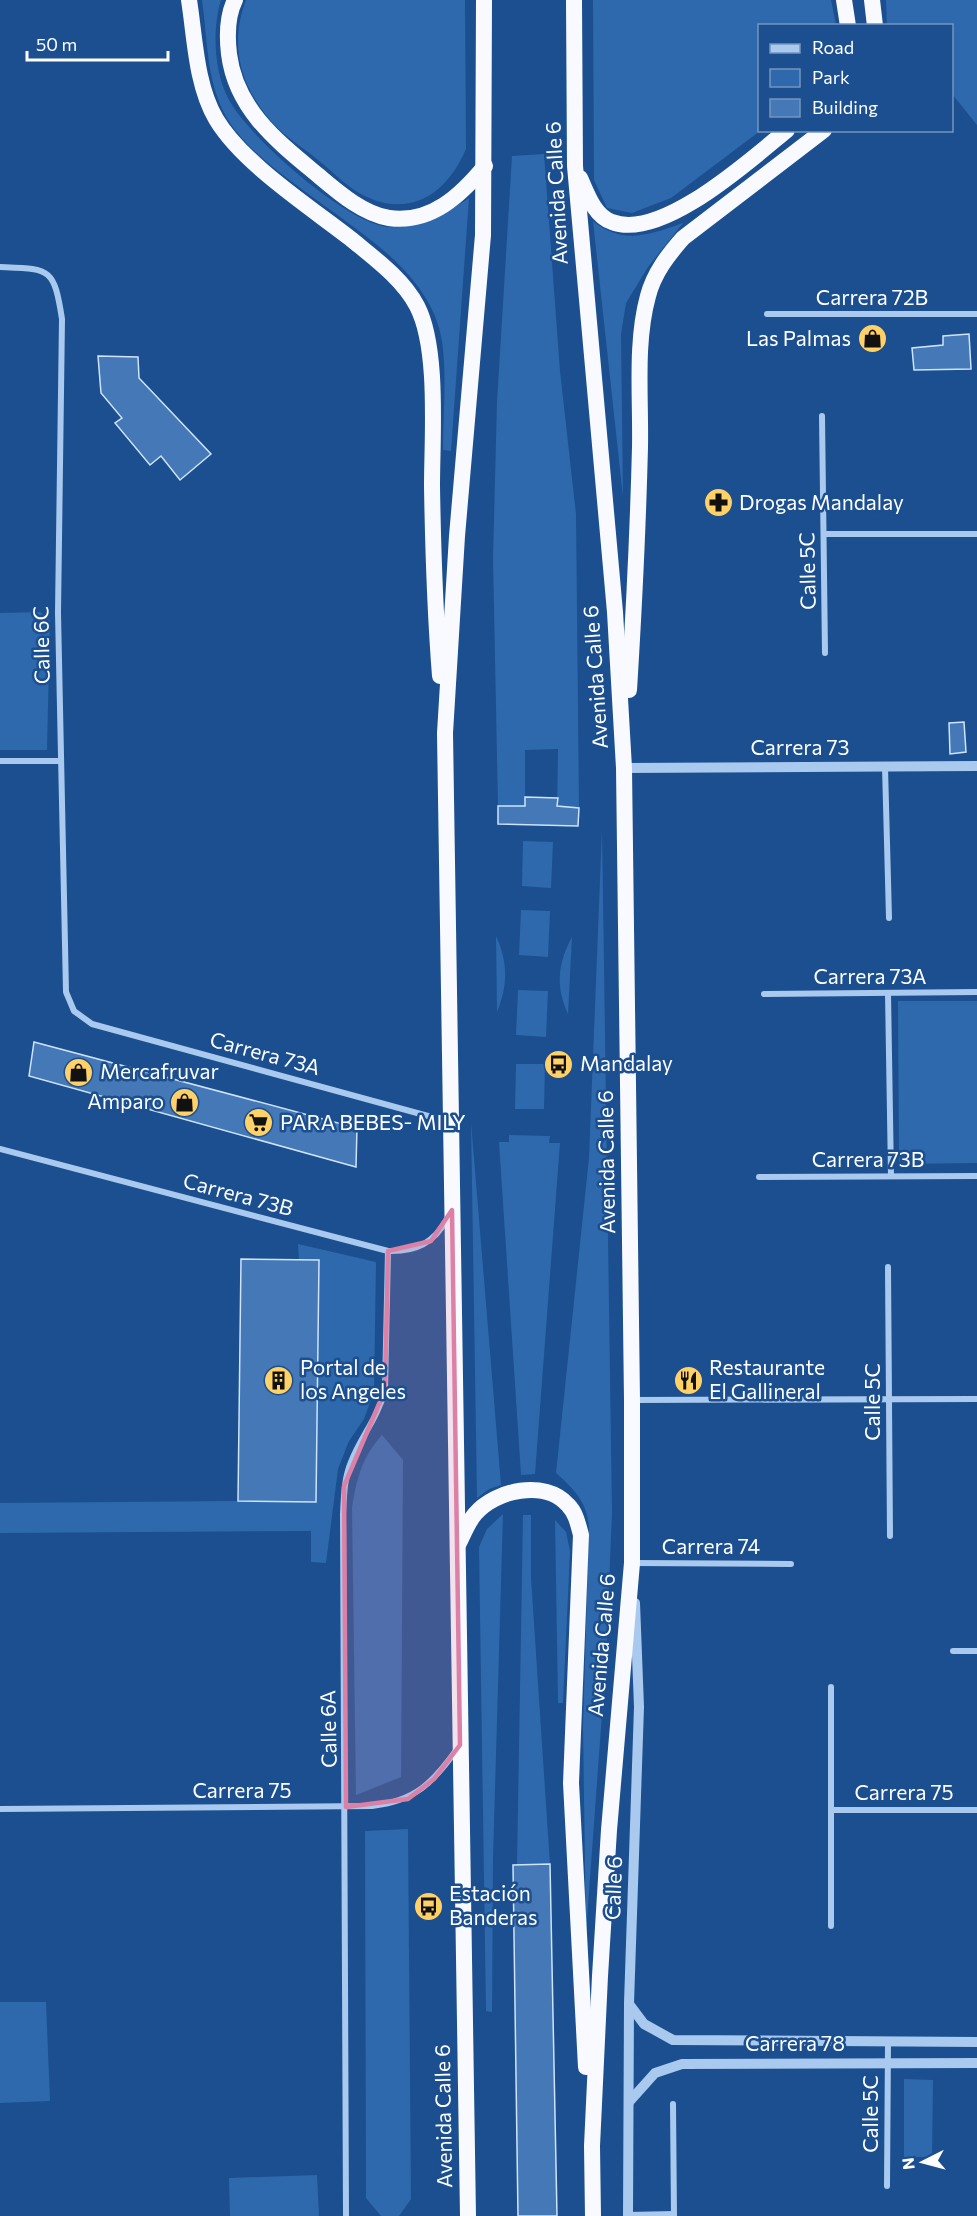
<svg xmlns="http://www.w3.org/2000/svg" width="977" height="2216" viewBox="0 0 977 2216" font-family="Commissioner,sans-serif">
	<style>
		.green { fill: #2e69ad }
		.building { fill: #4478b7; stroke: #cfe3fa; stroke-width: 1.5 }
		.lines { fill: none; stroke-linecap: round; stroke-linejoin: round }
		.minor { stroke: #a9c9ee; stroke-width: 6 }
		.tertiary { stroke: #a9c9ee; stroke-width: 10 }
		.trunk { stroke: #f8faff; stroke-width: 16 }
		.marked { fill: #dd80a5; fill-opacity: 0.2; stroke: #dd80a5; stroke-width: 4.5; stroke-linejoin: round }
		.labels { text-anchor: middle; stroke-width: 5; stroke-linejoin: round; paint-order: stroke }
		.street-label { font-size: 21px; fill: #fff; stroke: #1b4f8f }
		.poi-label { font-size: 21px; fill: #fff; stroke: #1b4f8f; text-anchor: start }
	</style>
	<rect width="100%" height="100%" fill="#1b4f8f"/>
	<g class="green">
		<path d="M202 0H221C212 29 214 71 228 98 247 136 347 224 389 227 419 229 444 215 469 198L451 451 443 450C443 414 447 376 442 341 431 271 354 229 303 190 278 171 248 150 230 123 206 86 208 42 202 0Z"/>
		<path d="M246 0H465L466 149C447 194 409 220 361 194 346 186 332 171 318 160 304 148 285 137 272 122 240 86 229 45 246 0Z"/>
		<path d="M593 0H831L836 25 760 26V131L671 198 632 213 607 208 594 180Z"/>
		<path d="M886 0H977V125L952 94V26L887 25Z"/>
		<path d="M544 154 560 371 576 514 579 808 569 807 557 815 558 749 525 750V813L508 806H498L493 559 497 402 512 156Z"/>
		<path d="M593 221C622 245 649 235 683 223L648 267 626 303 621 334 623 497Z"/>
		<path d="M40 612 50 621 47 750H0V613Z"/>
		<path d="M602 829 612 1512 606 1659 586 1933 583 1727 589 1527C587 1502 574 1489 556 1473L589 1158Z"/>
		<path d="M523 841 553 842 551 888 522 886Z"/>
		<path d="M521 910 550 911 548 957 519 955Z"/>
		<path d="M496 936C508 962 508 985 497 1012Z"/>
		<path d="M572 937 568 1014C555 986 558 963 572 937Z"/>
		<path d="M518 990 548 991 546 1037 516 1035Z"/>
		<path d="M898 1001H977V1163L899 1164Z"/>
		<path d="M516 1064H545L544 1109H515Z"/>
		<path d="M471 1122 501 1485 489 1489 477 1498Z"/>
		<path d="M509 1135 550 1136 549 1143H560L535 1474 521 1475 499 1142H509Z"/>
		<path d="M298 1244 376 1262 374 1392 364 1419 349 1441 338 1469 326 1563 311 1562V1531L0 1533V1503L238 1501 319 1260 299 1259Z"/>
		<path d="M382 1435 403 1460 401 1777 356 1795 352 1508C356 1480 362 1457 382 1435Z"/>
		<path d="M503 1514 493 1858 492 2012 486 2011 479 1547 487 1529Z"/>
		<path d="M523 1515H531V1578L550 1864 517 1865Z"/>
		<path d="M555 1520 566 1532 570 1551 563 1703H558Z"/>
		<path d="M408 1829 411 2199 399 2216H381L366 2198 365 1831Z"/>
		<path d="M0 2002H46L50 2101 0 2103Z"/>
		<path d="M904 2079 933 2080 932 2157H904Z"/>
		<path d="M317 2175 319 2216H230L229 2178Z"/>
	</g>
	<g class="building">
		<path d="M969 334 971 369 914 370 912 348 943 345V336Z"/>
		<path d="M98 356 138 357 139 378 211 454 180 480 161 456 150 465 115 423 122 418 101 393Z"/>
		<path d="M964 722 966 752 950 754 949 723Z"/>
		<path d="M525 797 558 798 557 806 579 808 578 826 498 824V806H525Z"/>
		<path d="M34 1042 357 1128 356 1167 29 1076Z"/>
		<path d="M241 1259 319 1260 316 1502 238 1501Z"/>
		<path d="M550 1864 557 2216H518L513 1865Z"/>
	</g>
	<g class="lines">
		<g class="minor">
			<path d="M0 267C50 269 54 267 62 319L58 613 66 992 74 1011 92 1024 450 1122"/>
			<path d="M767 314H977"/>
			<path d="M822 416 825 653"/>
			<path d="M824 534H977"/>
			<path d="M0 761H61"/>
			<path d="M885 767 889 918"/>
			<path d="M888 993 891 1176"/>
			<path d="M764 994 977 992"/>
			<path d="M0 1149 388 1251C416 1252 434 1243 447 1219"/>
			<path d="M759 1177 977 1176"/>
			<path d="M888 1267 890 1536"/>
			<path d="M633 1400 977 1399"/>
			<path d="M633 1563 791 1564"/>
			<path d="M953 1651H977"/>
			<path d="M0 1809 372 1806C415 1801 433 1783 457 1749"/>
			<path d="M831 1810H977"/>
			<path d="M831 1926V1687"/>
			<path d="M673 2104 674 2216"/>
			<path d="M887 2186 888 2042"/>
			<path d="M628 2215 674 2214"/>
			<path d="M346 2216 343 1514C344 1496 344 1479 351 1462 361 1436 377 1420 385 1390L388 1251"/>
		</g>
		<g class="tertiary">
			<path d="M624 768 977 766"/>
			<path d="M629 2004 644 2024 673 2040 977 2042"/>
			<path d="M629 2102 655 2073 682 2064 977 2063"/>
			<path d="M628 2215 629 2003 639 1707 635 1603"/>
		</g>
		<g class="trunk">
			<path d="M189 0C195 38 196 85 216 119 242 163 310 207 351 239 374 258 403 279 417 306 439 348 432 437 432 486 433 549 435 612 440 676"/>
			<path d="M235 0C227 16 227 37 229 54 236 110 278 142 319 176 338 192 363 214 389 218 431 224 461 195 485 166"/>
			<path d="M574 0 575 166 615 612 624 768 632 1400V1563L609 1830 600 1976 592 2146 593 2216"/>
			<path d="M844 0 848 26"/>
			<path d="M872 0 875 26"/>
			<path d="M580 178C587 193 594 216 612 222 661 241 749 161 787 130"/>
			<path d="M629 690C634 609 638 528 640 447 641 398 635 343 648 296 654 273 668 255 683 238L824 130"/>
			<path d="M459 1543C464 1533 468 1522 475 1514 495 1490 545 1479 568 1505 576 1513 578 1524 581 1535L571 1783 586 2067"/>
			<path d="M468 2216 445 733 457 536 483 235 484 0"/>
		</g>
	</g>
	<path class="marked" d="M452 1210 460 1745 434 1779 408 1799 346 1807 344 1486 385 1390 388 1251 431 1241Z"/>
	<defs>
		<symbol id="shop-disc" viewBox="-11 -11 22 22"><circle r="9.5" fill="#ffd166" stroke="#1b4f8f"/><path d="M-5-2.5h2.3a2.7 3.5 0 0 1 5.4 0H5L5.5 6h-11ZM-1.5-2.5h3a1.5 2.3 0 0 0-3 0Z" fill="#111"/></symbol>
		<symbol id="pharmacy-disc" viewBox="-11 -11 22 22"><circle r="9.5" fill="#ffd166" stroke="#1b4f8f"/><path d="M-2-6h4v4h4v4h-4v4h-4v-4h-4v-4h4Z" fill="#111"/></symbol>
		<symbol id="bus-disc" viewBox="-11 -11 22 22"><circle r="9.5" fill="#ffd166" stroke="#1b4f8f"/><path d="M-5-6H5V4H4V6H2V4H-2V6H-4V4H-5ZM-3.5-4V0h7V-4ZM-3.5 1.2v1.5H-2V1.2ZM2 1.2v1.5H3.5V1.2Z" fill="#111"/></symbol>
		<symbol id="supermarket-disc" viewBox="-11 -11 22 22"><circle r="9.5" fill="#ffd166" stroke="#1b4f8f"/><path d="M-6-5.5h2.5l.6 2H6L4.5 2H-2.5L-4.4-4H-6ZM-1.5 3.2a1.3 1.3 0 1 0 .1 0ZM3 3.2a1.3 1.3 0 1 0 .1 0Z" fill="#111"/></symbol>
		<symbol id="building-disc" viewBox="-11 -11 22 22"><circle r="9.5" fill="#ffd166" stroke="#1b4f8f"/><path d="M-4-6H4V6H1V3H-1V6H-4ZM-2.5-4.3h1.7v1.8h-1.7ZM.8-4.3h1.7v1.8H.8ZM-2.5-1h1.7V.8h-1.7ZM.8-1h1.7V.8H.8Z" fill="#111"/></symbol>
		<symbol id="restaurant-disc" viewBox="-11 -11 22 22"><circle r="9.5" fill="#ffd166" stroke="#1b4f8f"/><path d="M-5-6h1v4h1v-4h1v4h1v-4h1v5L-1.5 .5V6h-2V.5L-5-1ZM5-6V6H3V1.5H1.5Q1.5-4 5-6Z" fill="#111"/></symbol>
	</defs>
	<g fill-rule="evenodd">
		<use href="#shop-disc" x="856" y="322" width="33" height="33"/>
		<use href="#pharmacy-disc" x="702" y="486" width="33" height="33"/>
		<use href="#bus-disc" x="542" y="1048" width="33" height="33"/>
		<use href="#shop-disc" x="62" y="1056" width="33" height="33"/>
		<use href="#shop-disc" x="168" y="1086" width="33" height="33"/>
		<use href="#supermarket-disc" x="242" y="1106" width="33" height="33"/>
		<use href="#building-disc" x="262" y="1364" width="33" height="33"/>
		<use href="#restaurant-disc" x="672" y="1364" width="33" height="33"/>
		<use href="#bus-disc" x="412" y="1890" width="33" height="33"/>
	</g>
	<g class="labels">
		<g class="street-label">
			<text transform="translate(557 193) rotate(-93)" y="7">Avenida Calle 6</text>
			<text x="872" y="305">Carrera 72B</text>
			<text transform="translate(808 571) rotate(-91)" y="7">Calle 5C</text>
			<text transform="translate(42 645) rotate(-91)" y="7">Calle 6C</text>
			<text transform="translate(596 677) rotate(-94)" y="7">Avenida Calle 6</text>
			<text x="800" y="755">Carrera 73</text>
			<text x="870" y="984">Carrera 73A</text>
			<text transform="translate(265 1054) rotate(15)" y="7">Carrera 73A</text>
			<text x="868" y="1167">Carrera 73B</text>
			<text transform="translate(607 1162) rotate(-91)" y="7">Avenida Calle 6</text>
			<text transform="translate(238 1195) rotate(15)" y="7">Carrera 73B</text>
			<text transform="translate(873 1402) rotate(-90)" y="7">Calle 5C</text>
			<text x="711" y="1554">Carrera 74</text>
			<text transform="translate(602 1645) rotate(-85)" y="7">Avenida Calle 6</text>
			<text transform="translate(329 1729) rotate(-91)" y="7">Calle 6A</text>
			<text x="242" y="1798">Carrera 75</text>
			<text x="904" y="1800">Carrera 75</text>
			<text transform="translate(614 1888) rotate(-88)" y="7">Calle 6</text>
			<text x="795" y="2051">Carrera 78</text>
			<text transform="translate(871 2114) rotate(-90)" y="7">Calle 5C</text>
			<text transform="translate(444 2116) rotate(-91)" y="7">Avenida Calle 6</text>
		</g>
		<g class="poi-label">
			<text x="851" y="346" text-anchor="end">Las Palmas</text>
			<text x="739" y="510">Drogas Mandalay</text>
			<text x="580" y="1071">Mandalay</text>
			<text x="100" y="1079">Mercafruvar</text>
			<text x="164" y="1109" text-anchor="end">Amparo</text>
			<text x="280" y="1130">PARA BEBES- MILY</text>
			<text x="300" y="1375">Portal de<tspan x="300" dy="24">los Angeles</tspan></text>
			<text x="709" y="1375">Restaurante<tspan x="709" dy="24">El Gallineral</tspan></text>
			<text x="449" y="1901">Estación<tspan x="449" dy="24">Banderas</tspan></text>
		</g>
	</g>
	<rect x="758" y="24" width="195" height="108" fill="#1b4f8f" stroke="#7695bc" stroke-width="1.5"/>
	<rect x="770" y="44" width="30" height="9" fill="#a9c9ee" stroke="#7695bc" stroke-width="1.5"/>
	<text x="812" y="54" font-size="18" fill="#ffffff">Road</text>
	<rect x="770" y="69" width="30" height="18" fill="#2e69ad" stroke="#7695bc" stroke-width="1.5"/>
	<text x="812" y="84" font-size="18" fill="#ffffff">Park</text>
	<rect x="770" y="99" width="30" height="18" fill="#4478b7" stroke="#7695bc" stroke-width="1.5"/>
	<text x="812" y="114" font-size="18" fill="#ffffff">Building</text>
	<g transform="translate(923 2162) rotate(264)" stroke="#1b4f8f" stroke-width="4.5" paint-order="stroke">
	<path d="M0-4.5L10 22L0 15L-10 22Z" fill="#ffffff"/>
	<text y="-9" font-size="16" font-weight="bold" text-anchor="middle" fill="#ffffff">N</text>
	</g>
	<path d="M27 51v9h141v-9" fill="none" stroke="#ffffff" stroke-width="3"/>
	<text x="36" y="51" font-size="18" fill="#ffffff" stroke="#1b4f8f" stroke-width="4.5" paint-order="stroke">50 m</text>
</svg>
